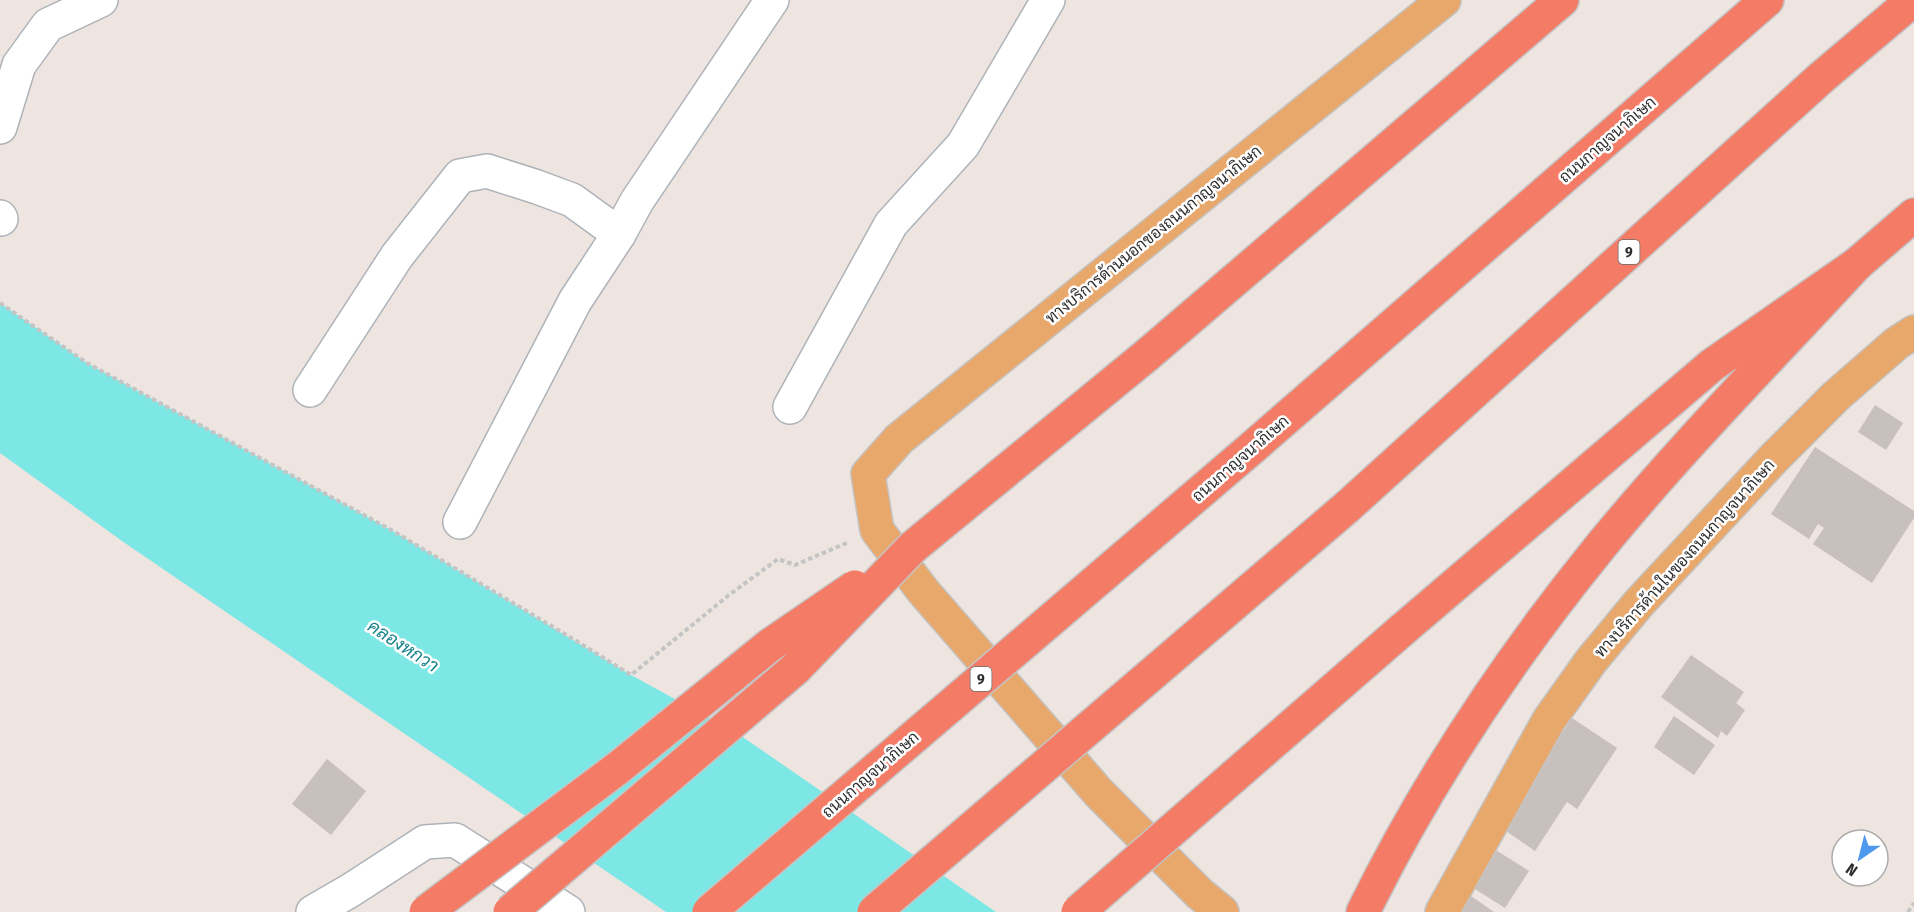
<svg xmlns="http://www.w3.org/2000/svg" width="1914" height="912" viewBox="0 0 1914 912" font-family="'Fira Sans Condensed',Sarabun,sans-serif">
	<style>
		.water { fill: #7de7e5 }
		.building { fill: #c7c0bc }
		.lines { fill: none; stroke-linecap: round; stroke-linejoin: round }
		.minor-casing { stroke: #aeb3b9; stroke-width: 36 }
		.major-casing { stroke: #c4c4c4; stroke-width: 36 }
		.highway-casing { stroke: #c4c4c4; stroke-width: 36 }
		.path { stroke: #c4c4c4; stroke-width: 4; stroke-dasharray: 4.5 3; stroke-linecap: butt }
		.minor { stroke: #fff; stroke-width: 33 }
		.major { stroke: #e8a86c; stroke-width: 33 }
		.highway { stroke: #f47c67; stroke-width: 33 }
		.highway-bridge-casing { stroke: #c4c4c4; stroke-width: 36; stroke-linecap: butt }
		.highway-bridge { stroke: #f47c67; stroke-width: 33 }
		.labels { text-anchor: middle; stroke-width: 5; stroke-linejoin: round; paint-order: stroke }
		.shield { fill: #fff; stroke: #6d6d6d; stroke-width: 1.5 }
		.shield-label { font-size: 15px; font-weight: bold; fill: #2e2e2e }
		.street-label { font-size: 16px; fill: #2e2e2e; stroke: #fff }
		.water-label { font-size: 18px; font-style: italic; fill: #16838a; stroke: #fff }
	</style>
	<rect width="100%" height="100%" fill="#eee5e1"/>
	<path class="water" d="M0 303 87 363 393 531 631 675 737 733 996 912H666L122 541 0 453Z"/>
	<g class="building">
		<path d="M1875 405 1903 423 1886 450 1858 432Z"/>
		<path d="M1815 447 1914 511V518L1872 583 1813 544 1824 528 1818 524 1809 539 1771 514Z"/>
		<path d="M1691 655 1744 692 1736 703 1745 710 1727 736 1721 731 1718 738 1661 697Z"/>
		<path d="M1674 716 1715 745 1694 775 1654 747Z"/>
		<path d="M1572 718 1617 748 1577 809 1567 802 1535 851 1500 827Z"/>
		<path d="M327 759 366 791 331 835 292 804Z"/>
		<path d="M1491 847 1529 871 1505 908 1467 884Z"/>
		<path d="M1471 896 1494 912H1460Z"/>
	</g>
	<g class="lines">
		<defs>
			<g id="minor">
				<path d="M0 127 19 65 48 25 101 0"/>
				<path d="M0 217 1 219"/>
				<path d="M310 390 397 256 460 176 487 171 537 187 572 200 619 234"/>
				<path d="M790 407 891 224 963 145 1048 0"/>
				<path d="M460 522 575 301 619 234 637 201 772 0"/>
				<path d="M313 912 351 890 425 842 455 840 568 912"/>
			</g>
			<g id="major">
				<path d="M1222 912 1200 894 1098 792 923 591 877 530 868 474 899 439 1444 0"/>
				<path d="M1442 912 1549 720 1591 661 1639 603 1774 458 1836 396 1897 343 1914 332"/>
			</g>
			<g id="highway">
				<path d="M1147 355 1562 0"/>
				<path d="M1253 447 1767 0"/>
				<path d="M1347 507 1822 77 1913 0"/>
				<path d="M1402 630 1712 365 1857 264 1914 215"/>
				<path d="M1363 912C1427 782 1509 659 1600 547 1680 449 1771 357 1857 264"/>
			</g>
		</defs>
		<use href="#minor" class="minor-casing"/>
		<use href="#major" class="major-casing"/>
		<use href="#highway" class="highway-casing"/>
		<g class="path">
			<path d="M0 303 87 363 393 531 578 642 631 675 729 595 778 559 795 565 849 542"/>
			<path d="M1908 912 1914 903"/>
		</g>
		<use href="#minor" class="minor"/>
		<use href="#major" class="major"/>
		<use href="#highway" class="highway"/>
		<defs>
			<g id="highway-bridge">
				<path d="M426 912 618 768 770 645 855 587"/>
				<path d="M510 912 795 669 913 547 1147 355"/>
				<path d="M709 912 1253 447"/>
				<path d="M874 912 1347 507"/>
				<path d="M1078 912 1402 630"/>
			</g>
		</defs>
		<use href="#highway-bridge" class="highway-bridge-casing"/>
		<use href="#highway-bridge" class="highway-bridge"/>
	</g>
	<g class="labels">
		<g class="shield">
			<rect x="1618.5" y="240" width="21" height="24" rx="4.5"/>
			<rect x="970.5" y="667" width="21" height="24" rx="4.5"/>
		</g>
		<g class="shield-label">
			<text x="1629" y="257">9</text>
			<text x="981" y="684">9</text>
		</g>
		<g class="street-label">
			<text transform="translate(1607 139) rotate(-41)" y="6">ถนนกาญจนาภิเษก</text>
			<text transform="translate(1153 234) rotate(-39)" y="6">ทางบริการด้านนอกของถนนกาญจนาภิเษก</text>
			<text transform="translate(1240 458) rotate(-41)" y="6">ถนนกาญจนาภิเษก</text>
			<text transform="translate(1684 558) rotate(-48)" y="6">ทางบริการด้านในของถนนกาญจนาภิเษก</text>
			<text transform="translate(870 774) rotate(-41)" y="6">ถนนกาญจนาภิเษก</text>
		</g>
		<g class="water-label">
			<text transform="translate(403 646) rotate(33)" y="6">คลองหกวา</text>
		</g>
	</g>
	<g transform="translate(1860 858) rotate(215)"><circle r="28" fill="#ffffff" stroke="#ababab" stroke-width="1.5"/>
	<path d="M0-4.5L10 22L0 15L-10 22Z" fill="#4e99ee"/>
	<text y="-9" font-size="16" font-weight="bold" text-anchor="middle" fill="#2e2e2e">N</text>
	</g>
</svg>
